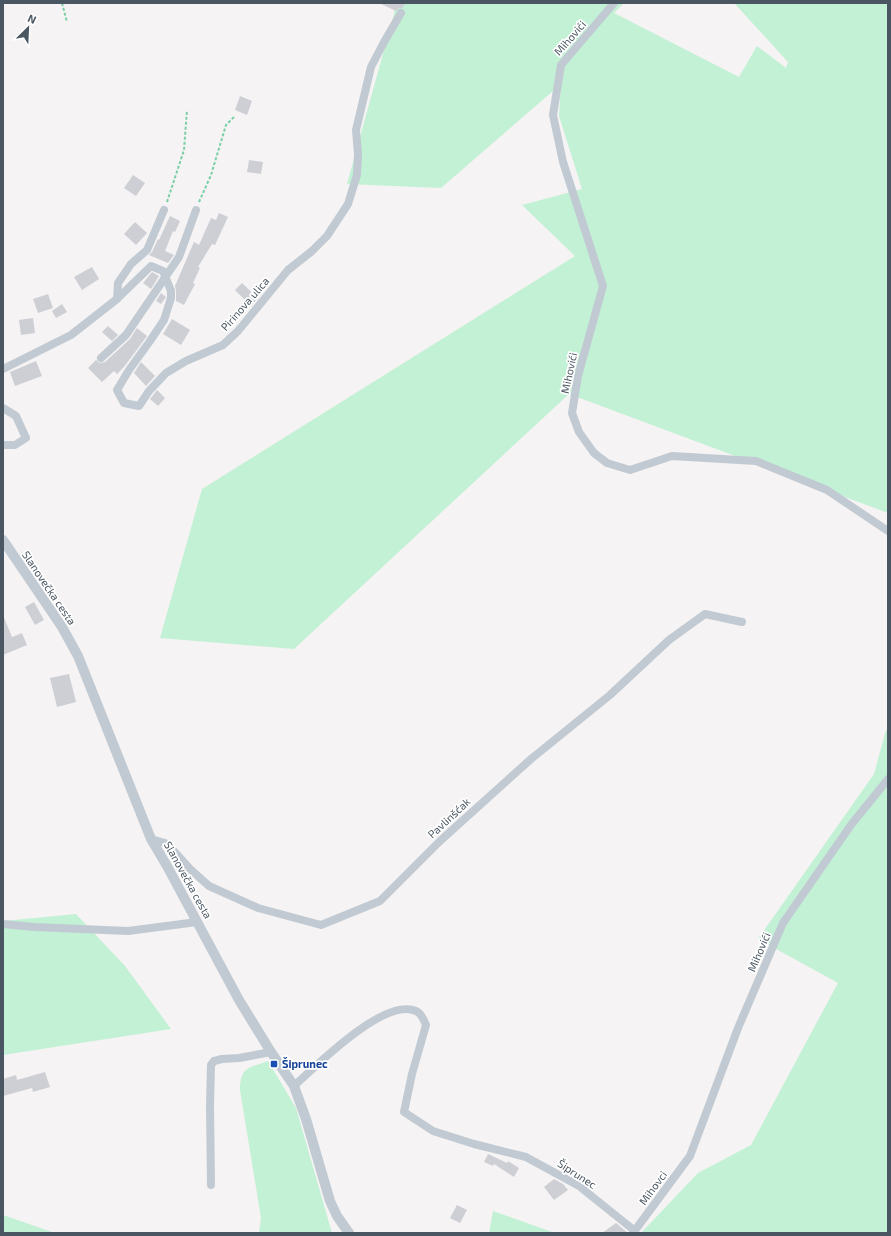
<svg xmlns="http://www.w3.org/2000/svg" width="891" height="1236" viewBox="0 0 891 1236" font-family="'Exo 2',sans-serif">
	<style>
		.green { fill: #c3f1d5 }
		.building { fill: #cdcfd5 }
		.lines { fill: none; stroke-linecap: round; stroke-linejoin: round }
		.path { stroke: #7ad0a6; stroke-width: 2; stroke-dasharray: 3 2; stroke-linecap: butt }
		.minor { stroke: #c1cad2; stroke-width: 8 }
		.tertiary { stroke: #c1cad2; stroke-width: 10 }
		.transit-dot { fill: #1a4fb4; stroke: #fff; stroke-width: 1.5 }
		.labels { text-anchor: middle; stroke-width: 3.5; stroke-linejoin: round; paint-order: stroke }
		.street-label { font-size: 11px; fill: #4a5661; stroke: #fff }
		.transit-label { font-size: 11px; font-weight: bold; fill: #164399; stroke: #fff; text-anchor: start }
	</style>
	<rect width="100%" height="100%" fill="#f5f3f3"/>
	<g class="green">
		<path d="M397 3H624L614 13 739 77 757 46 786 68 788 62 734 3H888V513L569 394 294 649 160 638 202 489 575 256 522 205 582 189 559 116 561 84 441 188 347 184Z"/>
		<path d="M886 730 888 731V1233H641L698 1173 751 1145 838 983 758 939 874 774Z"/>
		<path d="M76 914 125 966 171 1029 3 1055V921Z"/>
		<path d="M268 1061 296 1108 332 1233H259L261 1218 240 1090C240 1067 249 1068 268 1061Z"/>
		<path d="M493 1211 555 1233H489Z"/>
		<path d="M3 1215 55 1233H3Z"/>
	</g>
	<g class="building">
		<path d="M379 3H406L402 8H399L396 11Z"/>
		<path d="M240 96 252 101 247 115 235 110Z"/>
		<path d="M249 160 263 162 261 174 247 172Z"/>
		<path d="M133 175 145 183 136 196 124 188Z"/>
		<path d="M219 213 228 217 215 245 212 244 198 267 200 268 193 283 195 284 184 305 176 301V291L175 286 194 242 199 245 211 218 216 220Z"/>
		<path d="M170 216 180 221 175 232 173 231 165 251 174 255 168 263 149 255 152 252 158 239 159 240Z"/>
		<path d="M135 222 147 233 136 245 124 234Z"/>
		<path d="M92 267 99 279 82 290 74 277Z"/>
		<path d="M152 272 159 276 151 289 143 283Z"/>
		<path d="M242 283 258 298 251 306 235 290Z"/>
		<path d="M161 293 166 297 161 304 156 301Z"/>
		<path d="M48 294 53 308 38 313 33 299Z"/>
		<path d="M62 304 67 312 56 318 52 311Z"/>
		<path d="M33 318 35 333 21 335 19 320Z"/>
		<path d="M172 319 190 330 181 345 163 334Z"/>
		<path d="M108 326 118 335 112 341 102 332Z"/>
		<path d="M137 328 147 336 124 367 117 374 114 371 102 382 88 368 96 360 100 363 105 362 130 339Z"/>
		<path d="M36 361 42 376 15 386 10 372Z"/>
		<path d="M141 362 155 376 146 386 134 373Z"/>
		<path d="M157 390 165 398 158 406 150 399Z"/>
		<path d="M34 602 44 620 35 625 25 607Z"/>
		<path d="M3 615 12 637 22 633 27 645 3 655Z"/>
		<path d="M69 674 76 702 57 707 50 678Z"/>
		<path d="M45 1072 50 1087 33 1092 32 1088 3 1096V1079L16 1075 17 1080Z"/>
		<path d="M488 1154 507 1163 508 1161 519 1168 514 1177 494 1164 493 1166 484 1162Z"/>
		<path d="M554 1179 563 1184 568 1190 554 1200 544 1187Z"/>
		<path d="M457 1205 467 1210 460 1223 450 1218Z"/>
		<path d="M616 1223 628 1233H602Z"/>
	</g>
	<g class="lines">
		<g class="path">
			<path d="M62 3 67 22"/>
			<path d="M167 202 184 150 187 110"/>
			<path d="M199 202 211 175 226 125 234 117"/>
		</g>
		<g class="minor">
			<path d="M614 3 561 65 553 115 563 162 603 286 578 376 572 413 579 432 594 453 607 463 630 470 672 456 756 461 827 490 888 531"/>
			<path d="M117 299 118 283 131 264 147 250 164 210"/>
			<path d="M101 358 126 335 179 257 196 210"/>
			<path d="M3 369 71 335 117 299 151 266 163 271 171 291V298L164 320 150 341 129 370 117 390 124 403 139 406 149 391 166 373 186 361 223 345 238 331 288 270 312 251 327 236 348 204 357 175 358 154 356 130 371 67 384 42 401 13"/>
			<path d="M3 408 16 416 26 438 15 445H3"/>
			<path d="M151 839 165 843 171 848 190 869 209 886 258 908 321 925 380 901 440 841 531 759 610 695 669 640 705 614 742 622"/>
			<path d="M3 924 34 927 128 931 197 922"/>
			<path d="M294 1086C316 1066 384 997 416 1011 421 1013 424 1020 426 1025L412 1074 404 1112 433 1131 474 1144 526 1157 579 1186 635 1231"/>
			<path d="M211 1185 210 1106 211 1065 214 1061 222 1059 239 1058 271 1052"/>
			<path d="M633 1233 690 1156 738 1028 783 923 851 825 888 779"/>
		</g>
		<path class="tertiary" d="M3 540 62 627 78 656 151 839 167 866 239 1000 271 1052 294 1086 306 1119 330 1201 337 1216 349 1233"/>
	</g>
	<rect class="transit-dot" x="270" y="1060" width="8" height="8" rx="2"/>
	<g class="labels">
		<g class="street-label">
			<text transform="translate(570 38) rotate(-49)" y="4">Mihovići</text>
			<text transform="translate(245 304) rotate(-49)" y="4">Pirinova ulica</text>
			<text transform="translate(569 373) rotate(-78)" y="4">Mihovići</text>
			<text transform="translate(49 588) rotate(56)" y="4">Slanovečka cesta</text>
			<text transform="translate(449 818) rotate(-43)" y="4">Pavlinšćak</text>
			<text transform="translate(188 880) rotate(61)" y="4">Slanovečka cesta</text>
			<text transform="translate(759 952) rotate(-67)" y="4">Mihovići</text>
			<text transform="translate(577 1174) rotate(33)" y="4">Šiprunec</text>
			<text transform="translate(653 1188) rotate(-54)" y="4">Mihovci</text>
		</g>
		<g class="transit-label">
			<text x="282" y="1068">Šiprunec</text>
		</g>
	</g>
	<rect width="891" height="1236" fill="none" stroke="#4a5661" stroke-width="8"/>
	<g transform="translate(28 28) rotate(24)" stroke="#ffffff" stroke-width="3" paint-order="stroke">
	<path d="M0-3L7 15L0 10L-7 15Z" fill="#4a5661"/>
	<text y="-6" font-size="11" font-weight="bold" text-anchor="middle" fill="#4a5661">N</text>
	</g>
</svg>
